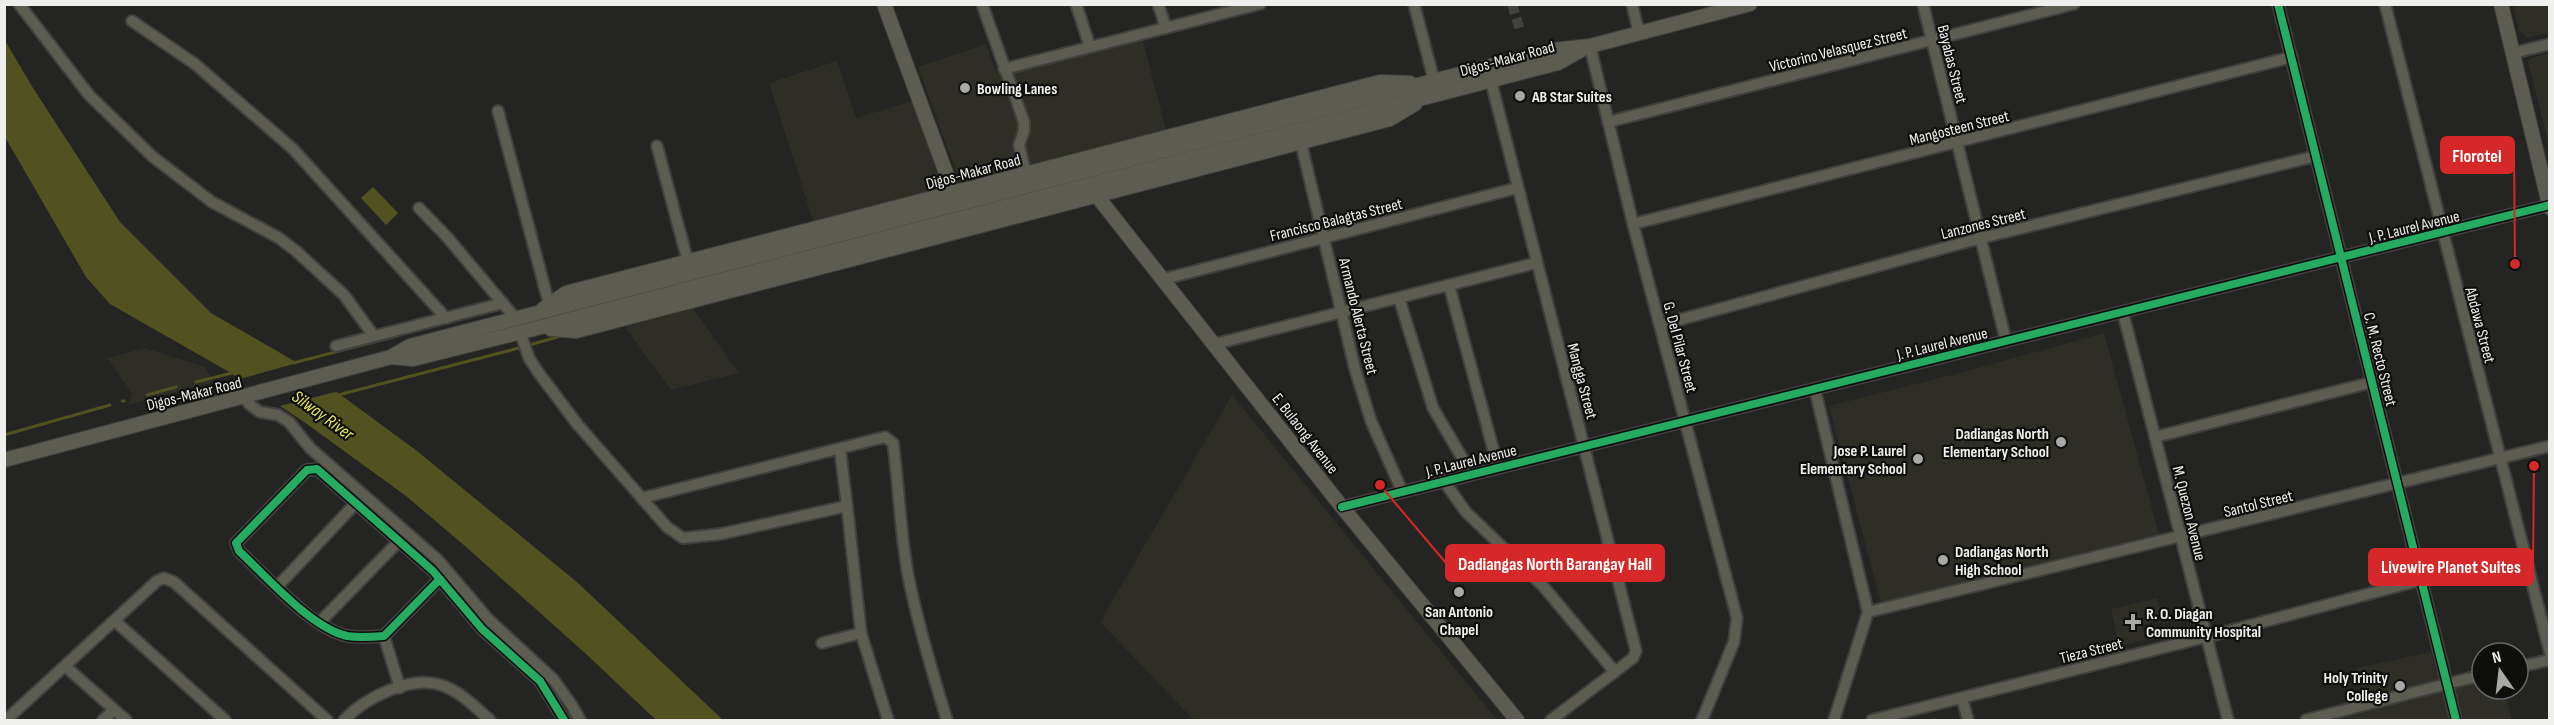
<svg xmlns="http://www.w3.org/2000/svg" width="2554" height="725" viewBox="0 0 2554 725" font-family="'Sofia Sans Condensed',sans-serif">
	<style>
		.built { fill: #2e2e27 }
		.water { fill: #525220 }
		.pier { fill: #242423 }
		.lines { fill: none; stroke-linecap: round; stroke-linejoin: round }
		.stream { stroke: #525220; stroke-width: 3 }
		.minor-tunnel { stroke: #424241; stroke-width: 10; stroke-dasharray: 10 5; stroke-linecap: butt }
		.minor-casing { stroke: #40403f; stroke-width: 14 }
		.major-casing { stroke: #40403f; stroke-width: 16 }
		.minor { stroke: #5c5c51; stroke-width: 10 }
		.major { stroke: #5c5c51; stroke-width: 14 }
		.cycleway-casing { stroke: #0e0e0d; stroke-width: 11 }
		.cycleway { stroke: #26ab63; stroke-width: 8 }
		.poi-dot { fill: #a8a8a6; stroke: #0e0e0d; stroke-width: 2 }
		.labels { text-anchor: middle; stroke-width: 4.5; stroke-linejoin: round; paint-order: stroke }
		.street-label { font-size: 16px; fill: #efefed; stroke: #0e0e0d }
		.poi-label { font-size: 16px; font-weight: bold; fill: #efefed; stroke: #0e0e0d; text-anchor: start }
		.water-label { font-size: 18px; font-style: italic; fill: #e7e55c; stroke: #0e0e0d }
		.leader { fill: none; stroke: #d62828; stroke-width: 2 }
		.callout-dot { fill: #d62828; stroke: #0e0e0d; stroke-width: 2 }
		.callout { fill: #d62828; stroke: #d62828; stroke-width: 2 }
		.callout-label { font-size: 18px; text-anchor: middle; font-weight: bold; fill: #fff }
	</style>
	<rect width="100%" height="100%" fill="#242423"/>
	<g class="built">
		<path d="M2513 5H2549V32L2527 38 2519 29Z"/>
		<path d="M1142 38 1166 130 960 182 918 67 986 44 997 74Z"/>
		<path d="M2549 53H2550L2549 145 2528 62 2530 58Z"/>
		<path d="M837 61 856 118 912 101 944 188 814 223 769 83Z"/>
		<path d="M693 309 739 373 671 390 625 327Z"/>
		<path d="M2104 333 2160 538 1882 607 1829 406 1971 370Z"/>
		<path d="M145 348 205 367 213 382 128 405 132 393 107 358Z"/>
		<path d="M1232 395 1497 720H1194L1100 622Z"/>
		<path d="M2157 598 2163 619 2142 625 2145 640 2119 646 2111 609Z"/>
		<path d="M2431 652 2441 691 2482 682V689H2504L2512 720H2336L2368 712 2357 668Z"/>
	</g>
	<g class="water">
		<path d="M4 39 33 88 120 222 211 313 296 362 417 451 578 583 723 720H656L585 653 465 546 406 496 307 424 231 373 110 304 86 277 5 137Z"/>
		<path d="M373 187 398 213 386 225 361 198Z"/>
	</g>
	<path class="pier" d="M301 362 339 391 276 407 236 380Z"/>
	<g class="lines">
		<g class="stream">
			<path d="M529 345 558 337"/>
			<path d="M293 363 397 336"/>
			<path d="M196 382 232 373"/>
			<path d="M147 395 176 387"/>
			<path d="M338 395 519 348"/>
			<path d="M122 401H124"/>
			<path d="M4 435 110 405"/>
		</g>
		<path class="minor-tunnel" d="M1512 4 1520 30"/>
		<defs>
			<g id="minor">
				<path d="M19 4 89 95 153 157 212 202 279 238 296 251 344 295 374 336"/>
				<path d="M982 4 1024 122V131L1019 145 1026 174"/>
				<path d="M1076 4 1090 47"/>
				<path d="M1158 4 1166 28"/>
				<path d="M1414 4 1436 88"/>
				<path d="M1632 4 1639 33"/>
				<path d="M1923 4 2006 341"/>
				<path d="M2278 4 2456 720"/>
				<path d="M2385 4 2550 653"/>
				<path d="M132 21 195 64 293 149 446 318"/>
				<path d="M1590 46 1633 224 1737 618 1734 642 1702 720"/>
				<path d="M2513 53 2550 44"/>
				<path d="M1004 69 1260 4"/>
				<path d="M1491 81 1636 651 1633 658 1551 720"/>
				<path d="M498 111 549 304"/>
				<path d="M1608 122 2074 4"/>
				<path d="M1301 143 1355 369 1371 421 1402 491"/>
				<path d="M657 146 688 262"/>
				<path d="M419 208 447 237 516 319"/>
				<path d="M1633 224 2292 57"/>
				<path d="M1164 279 1517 188"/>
				<path d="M1449 285 1498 467"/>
				<path d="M1399 298 1433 408 1471 473"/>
				<path d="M2123 313 2228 720"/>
				<path d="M1660 325 1981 238 2316 156"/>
				<path d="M520 332 529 358 538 372 578 425 667 527 683 538 721 534 847 506 861 633 888 720"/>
				<path d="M1215 344 1536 263"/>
				<path d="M336 346 503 303"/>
				<path d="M1815 390 1868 612 1834 720"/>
				<path d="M245 397 249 404 260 412 278 415 289 422 310 448 438 560 489 620 553 679 571 704 580 720"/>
				<path d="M2155 437 2373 382"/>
				<path d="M840 449 847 506"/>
				<path d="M1443 480 1466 512 1543 586 1615 672"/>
				<path d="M642 498 885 437 893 443C899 486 900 531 908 575 918 625 932 672 947 720"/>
				<path d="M1342 507 2550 205"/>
				<path d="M440 579 384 636C372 637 359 638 347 636 311 628 266 576 239 551L236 543 307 470 317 469 433 571 482 629 540 681 564 720"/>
				<path d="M277 587 356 503"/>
				<path d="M1868 612 2550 446"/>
				<path d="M115 621 225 720"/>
				<path d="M319 623 399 541"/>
				<path d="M384 636 400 688"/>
				<path d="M822 643 861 633"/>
				<path d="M65 666 126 720"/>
				<path d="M2518 667 2550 660"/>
				<path d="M1962 698 1968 720"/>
				<path d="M6 720 157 581 164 578 174 582 327 720"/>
				<path d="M103 720 114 710"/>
				<path d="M344 720C365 698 410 675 441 685 460 691 476 708 490 720"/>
				<path d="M1872 720 2206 637 2421 580"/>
				<path d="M2306 720 2482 675"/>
			</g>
			<g id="major">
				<path d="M884 4 956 200"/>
				<path d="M2501 4 2550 208"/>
				<path d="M1093 191 1342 507 1517 720"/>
				<path d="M543 309 566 293 1380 82 1410 83"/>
				<path d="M551 329 576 331 1390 119 1415 104"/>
				<path d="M391 357 413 359 537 328 1558 63 1583 49"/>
				<path d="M4 460 391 357 410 346 1553 50 1590 46 1750 4"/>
			</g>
		</defs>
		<use href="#minor" class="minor-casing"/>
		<use href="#major" class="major-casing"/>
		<use href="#minor" class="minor"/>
		<use href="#major" class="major"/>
		<defs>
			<g id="cycleway">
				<path d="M2278 4 2456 720"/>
				<path d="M1342 507 2550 205"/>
				<path d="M440 579 384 636C372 637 359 638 347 636 311 628 266 576 239 551L236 543 307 470 317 469 433 571 482 629 540 681 564 720"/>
			</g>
		</defs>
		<use href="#cycleway" class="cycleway-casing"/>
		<use href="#cycleway" class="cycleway"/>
	</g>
	<g class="poi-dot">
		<circle cx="965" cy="88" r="6"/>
		<circle cx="1520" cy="96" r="6"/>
		<circle cx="2061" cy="442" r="6"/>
		<circle cx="1918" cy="459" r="6"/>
		<circle cx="1943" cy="560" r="6"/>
		<circle cx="1459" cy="592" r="6"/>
		<path d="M2130 613h6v6h6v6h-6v6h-6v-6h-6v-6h6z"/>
		<circle cx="2400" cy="686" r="6"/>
	</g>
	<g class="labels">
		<g class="street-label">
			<text transform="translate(1838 49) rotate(-14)" y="6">Victorino Velasquez Street</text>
			<text transform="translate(1507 58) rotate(-15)" y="6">Digos-Makar Road</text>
			<text transform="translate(1953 64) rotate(76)" y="6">Bayabas Street</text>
			<text transform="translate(1959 127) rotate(-14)" y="6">Mangosteen Street</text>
			<text transform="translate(973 171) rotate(-15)" y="6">Digos-Makar Road</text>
			<text transform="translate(1336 219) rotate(-14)" y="6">Francisco Balagtas Street</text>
			<text transform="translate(1983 223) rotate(-14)" y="6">Lanzones Street</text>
			<text transform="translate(2414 226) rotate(-14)" y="6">J. P. Laurel Avenue</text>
			<text transform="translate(1359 316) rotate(76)" y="6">Armando Alerta Street</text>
			<text transform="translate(2481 325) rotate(75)" y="6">Abdawa Street</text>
			<text transform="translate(1942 343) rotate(-14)" y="6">J. P. Laurel Avenue</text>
			<text transform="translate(1681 347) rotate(75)" y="6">G. Del Pilar Street</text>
			<text transform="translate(2381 359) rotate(76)" y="6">C. M. Recto Street</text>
			<text transform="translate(1583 381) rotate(75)" y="6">Mangga Street</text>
			<text transform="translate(194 393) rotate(-14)" y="6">Digos-Makar Road</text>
			<text transform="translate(1306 433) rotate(52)" y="6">E. Bulaong Avenue</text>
			<text transform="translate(1471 460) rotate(-14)" y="6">J. P. Laurel Avenue</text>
			<text transform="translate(2258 503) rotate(-14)" y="6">Santol Street</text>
			<text transform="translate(2190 513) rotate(76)" y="6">M. Quezon Avenue</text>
			<text transform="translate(2091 650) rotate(-14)" y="6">Tieza Street</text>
		</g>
		<g class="poi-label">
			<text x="977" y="94">Bowling Lanes</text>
			<text x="1532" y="102">AB Star Suites</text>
			<text x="2049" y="439" text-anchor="end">Dadiangas North<tspan x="2049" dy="18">Elementary School</tspan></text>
			<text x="1906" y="456" text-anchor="end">Jose P. Laurel<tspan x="1906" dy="18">Elementary School</tspan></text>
			<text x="1955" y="557">Dadiangas North<tspan x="1955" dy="18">High School</tspan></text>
			<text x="1459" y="617" text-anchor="middle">San Antonio<tspan x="1459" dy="18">Chapel</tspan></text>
			<text x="2146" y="619">R. O. Diagan<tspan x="2146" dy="18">Community Hospital</tspan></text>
			<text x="2388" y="683" text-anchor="end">Holy Trinity<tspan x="2388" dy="18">College</tspan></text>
		</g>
		<g class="water-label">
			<text transform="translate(323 415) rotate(36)" y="6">Silway River</text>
		</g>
	</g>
	<path class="leader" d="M2515 264L2514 155M1380 485L1446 563M2534 466L2533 567"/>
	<g class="callout-dot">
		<circle cx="2515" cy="264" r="6"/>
		<circle cx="1380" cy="485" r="6"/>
		<circle cx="2534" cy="466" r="6"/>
	</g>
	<g class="callout">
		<rect x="2441" y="137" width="73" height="36" rx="6"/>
		<rect x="1446" y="545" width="218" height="36" rx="6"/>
		<rect x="2369" y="549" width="164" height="36" rx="6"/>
	</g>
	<g class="callout-label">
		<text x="2477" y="162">Florotel</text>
		<text x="1555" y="570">Dadiangas North Barangay Hall</text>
		<text x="2451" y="573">Livewire Planet Suites</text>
	</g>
	<rect width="2554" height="725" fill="none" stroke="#efefed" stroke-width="12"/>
	<g transform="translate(2500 671) rotate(346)"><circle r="28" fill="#0e0e0d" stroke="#686867" stroke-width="1.5"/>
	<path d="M0-4.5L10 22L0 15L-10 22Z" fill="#a8a8a6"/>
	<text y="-9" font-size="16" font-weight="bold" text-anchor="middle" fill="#efefed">N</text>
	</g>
</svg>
